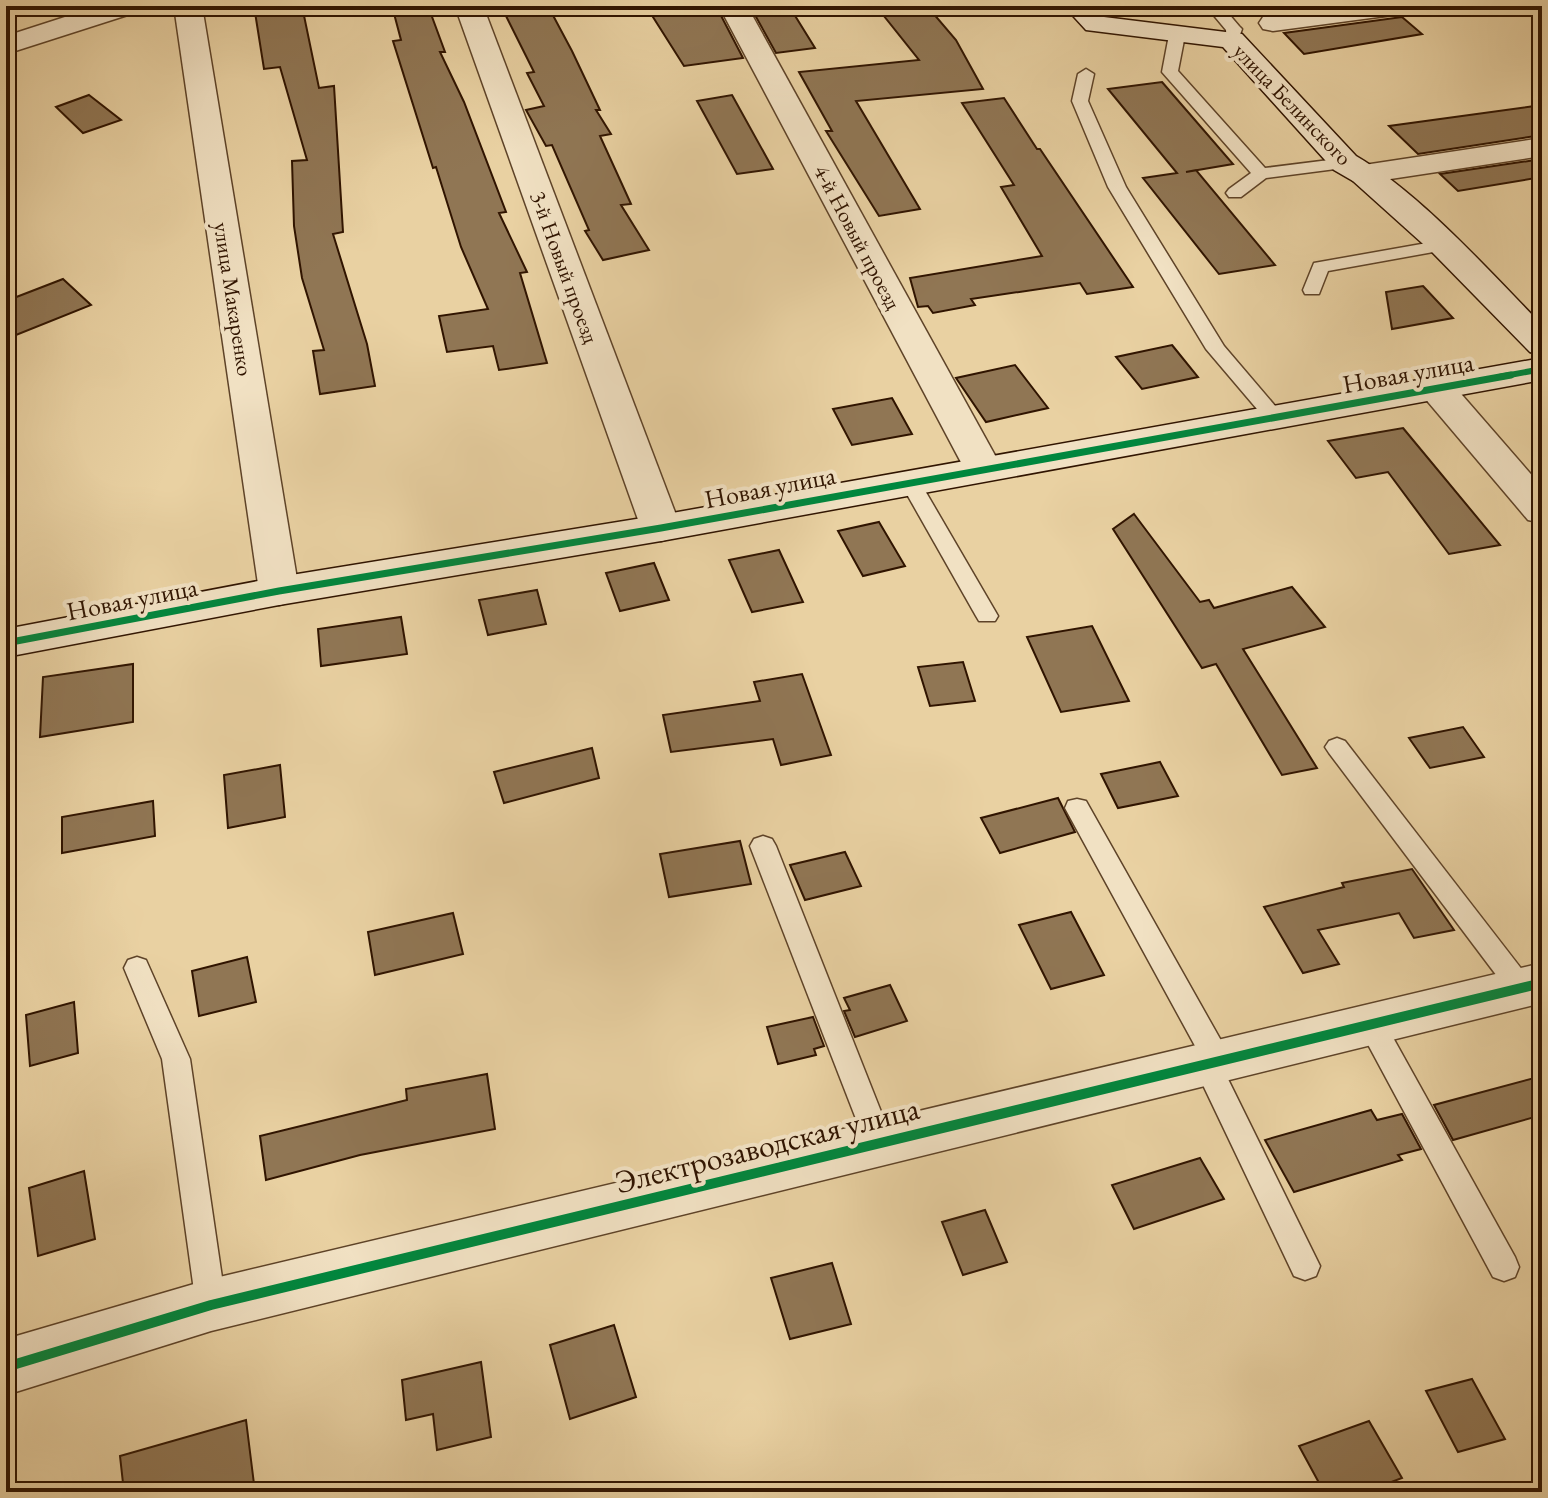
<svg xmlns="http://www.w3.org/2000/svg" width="1548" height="1498" viewBox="0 0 1548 1498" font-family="'EB Garamond',serif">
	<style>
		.building { fill: #907654; stroke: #301400; stroke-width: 2 }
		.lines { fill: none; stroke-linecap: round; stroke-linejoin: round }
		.lane-casing { stroke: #5e4328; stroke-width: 3 }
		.street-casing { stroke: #5e4328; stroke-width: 3 }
		.secondary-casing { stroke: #301400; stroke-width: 3 }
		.lane { fill: #f1e1c3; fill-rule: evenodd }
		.street { fill: #f1e1c3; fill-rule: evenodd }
		.secondary { fill: #f1e1c3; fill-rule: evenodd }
		.cycleway-far2-casing { stroke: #f1e1c3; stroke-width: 10 }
		.cycleway-far1-casing { stroke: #f1e1c3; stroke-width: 12 }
		.cycleway-casing { stroke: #f1e1c3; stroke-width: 15 }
		.cycleway-far2 { stroke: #00873e; stroke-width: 6 }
		.cycleway-far1 { stroke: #00873e; stroke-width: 7 }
		.cycleway { stroke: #00873e; stroke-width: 10 }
		.labels { text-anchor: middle; stroke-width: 8; stroke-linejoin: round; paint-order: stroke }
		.far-street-label { font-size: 22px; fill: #301400; stroke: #f1e1c3 }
		.street-label { font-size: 26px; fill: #301400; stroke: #f1e1c3 }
		.near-street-label { font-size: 32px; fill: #301400; stroke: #f1e1c3 }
	</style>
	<rect width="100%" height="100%" fill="#e9d1a2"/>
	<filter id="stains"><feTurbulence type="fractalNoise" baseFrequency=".0025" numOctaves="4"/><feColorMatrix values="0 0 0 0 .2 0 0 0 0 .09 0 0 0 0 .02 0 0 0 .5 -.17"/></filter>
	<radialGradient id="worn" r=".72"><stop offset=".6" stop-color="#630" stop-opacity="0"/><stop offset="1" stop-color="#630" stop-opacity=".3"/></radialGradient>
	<g class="building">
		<path d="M254 6H302L319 88 334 86 343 232 333 234 367 344 375 386 320 394 313 351 324 350 302 278 294 226 292 161 307 160 280 67 264 69Z"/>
		<path d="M392 6H428L445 52H440L464 102 506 212 499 213 527 272 520 273 547 363 499 370 493 346 447 352 439 316 488 309 461 247 436 167 433 168 393 41 401 40Z"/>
		<path d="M501 6H548L572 51 600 110H596L611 134 600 136 631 204 621 205 649 250 603 260 585 231 589 230 552 145 546 146 526 110 544 106 527 73 534 72Z"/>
		<path d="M646 6H716L743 58 684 66Z"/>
		<path d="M750 6H789L815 48 776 53Z"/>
		<path d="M876 6H927L956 40 983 89 856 101 920 209 879 216 826 131H832L799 72 919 60Z"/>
		<path d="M1402 17 1422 34 1304 54 1284 33Z"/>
		<path d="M1162 82 1233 164 1186 172 1196 170 1275 265 1219 274 1143 178 1177 173 1108 89Z"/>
		<path d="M89 95 121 120 83 133 56 107Z"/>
		<path d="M732 95 773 169 737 174 697 101Z"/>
		<path d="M1004 98 1037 149H1040L1133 287 1087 294 1080 283 971 299 975 305 933 313 928 306 918 307 910 278 1042 256 1001 187 1014 185 962 103Z"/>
		<path d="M1542 105V135L1418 154 1389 126Z"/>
		<path d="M1542 159V177L1458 191 1440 174Z"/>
		<path d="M63 279 91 305 6 339V301Z"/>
		<path d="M1423 286 1453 318 1392 329 1386 292Z"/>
		<path d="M1172 345 1198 377 1142 389 1116 357Z"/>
		<path d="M1015 365 1048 408 986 422 956 378Z"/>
		<path d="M892 398 912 434 852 445 833 409Z"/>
		<path d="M1403 428 1500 545 1449 554 1388 472 1356 478 1328 441Z"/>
		<path d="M1134 514 1200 602 1209 600 1214 608 1292 587 1325 627 1243 649 1317 768 1282 775 1216 664 1202 668 1113 529Z"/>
		<path d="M879 522 905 566 863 576 838 531Z"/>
		<path d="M779 550 803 602 752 612 729 560Z"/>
		<path d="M654 563 669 600 620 611 606 573Z"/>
		<path d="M537 590 546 624 488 635 479 600Z"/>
		<path d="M401 617 407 654 321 666 318 629Z"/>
		<path d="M1092 626 1129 701 1061 712 1027 637Z"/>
		<path d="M963 662 975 701 930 706 918 667Z"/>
		<path d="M133 664V722L40 737 43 677Z"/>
		<path d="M802 674 831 755 781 765 773 739 671 752 663 715 760 701 754 682Z"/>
		<path d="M1463 727 1484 757 1430 768 1409 738Z"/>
		<path d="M592 748 599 778 504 803 494 772Z"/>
		<path d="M1160 762 1178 796 1118 808 1101 774Z"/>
		<path d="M280 765 285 817 228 828 224 775Z"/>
		<path d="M1058 798 1075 832 1000 853 981 818Z"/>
		<path d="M153 801 155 836 62 853V817Z"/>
		<path d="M740 841 751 884 669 897 660 854Z"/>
		<path d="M845 852 861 886 805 900 790 865Z"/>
		<path d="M1412 869 1454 930 1414 938 1399 913 1318 930 1339 964 1303 973 1264 907 1344 887 1342 883Z"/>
		<path d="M1071 912 1104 975 1051 989 1019 925Z"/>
		<path d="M453 913 463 954 375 975 368 932Z"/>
		<path d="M247 957 256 1002 199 1016 192 971Z"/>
		<path d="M890 985 907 1021 855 1037 844 1011 850 1010 844 998Z"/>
		<path d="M74 1002 78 1053 30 1066 26 1015Z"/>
		<path d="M813 1017 824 1046 814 1049 816 1055 778 1064 767 1027Z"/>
		<path d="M487 1074 495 1129 360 1155 266 1180 260 1136 407 1100 406 1089Z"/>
		<path d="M1542 1076V1115L1453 1140 1434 1105Z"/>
		<path d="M1371 1110 1377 1120 1402 1114 1421 1149 1398 1155 1402 1160 1294 1192 1265 1140Z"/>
		<path d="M1200 1158 1224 1199 1134 1229 1112 1185Z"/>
		<path d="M84 1171 95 1239 38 1256 29 1188Z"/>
		<path d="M985 1210 1007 1262 963 1275 942 1222Z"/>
		<path d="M832 1263 851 1324 790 1339 771 1278Z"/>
		<path d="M614 1325 636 1397 570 1419 550 1345Z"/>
		<path d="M481 1362 491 1437 437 1450 433 1414 406 1420 402 1380Z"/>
		<path d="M1472 1379 1505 1439 1458 1452 1426 1391Z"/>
		<path d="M246 1420 255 1492H124L120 1456Z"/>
		<path d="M1369 1421 1402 1478 1365 1492H1324L1299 1446Z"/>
	</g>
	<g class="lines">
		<defs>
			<g id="lane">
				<path d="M1206 6H1222L1239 26 1242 29 1237 43H1227L1226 30Z"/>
				<path d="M1177 30 1185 35 1178 71 1265 168 1345 158 1351 159 1353 163 1351 167 1266 178 1241 197H1229L1226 193 1229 189 1251 173 1162 72 1169 35Z"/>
				<path d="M1086 69 1094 74 1088 101 1126 187 1224 346 1282 414 1285 418 1282 422H1268L1206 349 1108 187 1072 101 1078 74Z"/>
				<path d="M1444 240 1450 241 1453 245 1450 249 1328 271 1319 294H1305L1303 290 1314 263Z"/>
				<path d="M910 475 920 482 998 616 995 621H979L976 616 900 482Z"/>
				<path d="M1337 738 1345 741 1530 980 1534 988 1530 996 1521 999 1512 996 1329 753 1325 747 1329 741Z"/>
				<path d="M1077 799 1086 801 1228 1053 1232 1061 1224 1071 1320 1266 1316 1276 1305 1280 1294 1276 1193 1064 1200 1055 1065 808 1068 801Z"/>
				<path d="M763 836 772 839 776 846 893 1142 889 1151 879 1155 869 1151 865 1142 750 846 754 839Z"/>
				<path d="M137 957 146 960 190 1059 226 1305 222 1315 211 1319 200 1315 196 1305 162 1059 124 968 128 960Z"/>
				<path d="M1371 1013 1381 1016 1515 1257 1519 1267 1515 1277 1504 1281 1493 1277 1357 1024 1361 1016Z"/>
			</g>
			<g id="street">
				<path d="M99 6H141L137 12 6 54V36Z"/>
				<path d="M174 6H202L299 591 293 601 279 605 265 601 259 591Z"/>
				<path d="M455 6H483L681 528 675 537 661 541 647 537 641 528Z"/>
				<path d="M719 6H747L1002 468 996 476 983 480 970 476 964 468Z"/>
				<path d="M1338 6H1415L1411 12 1401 14 1273 31 1263 29 1259 23 1263 17 1273 15Z"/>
				<path d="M1542 138V156L1364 183 1353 181 1348 174 1353 167 1364 165Z"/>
				<path d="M1436 377 1449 380 1542 487V523L1528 520 1423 396 1418 388 1423 380Z"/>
				<path d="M1542 963V1003L211 1331 6 1395V1339L211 1279Z"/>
			</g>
			<g id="secondary">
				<path d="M1064 6H1094L1104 17 1242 34 1356 156C1421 194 1489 271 1542 325V356L1530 352 1432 252 1353 181 1334 170 1223 47 1086 30Z"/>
				<path d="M1542 358V380L661 541 279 605 6 657V629L279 577 661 515Z"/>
			</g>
		</defs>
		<use href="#lane" class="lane-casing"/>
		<use href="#street" class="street-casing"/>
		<use href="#secondary" class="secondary-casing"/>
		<use href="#lane" class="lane"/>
		<use href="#street" class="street"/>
		<use href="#secondary" class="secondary"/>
		<defs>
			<path id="cycleway-far2" d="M1499 377 1542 369"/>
			<path id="cycleway-far1" d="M6 643 279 591 661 528 1511 375"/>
			<path id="cycleway" d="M6 1367 211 1305 1542 983"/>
		</defs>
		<use href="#cycleway-far2" class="cycleway-far2-casing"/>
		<use href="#cycleway-far1" class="cycleway-far1-casing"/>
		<use href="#cycleway" class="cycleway-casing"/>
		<use href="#cycleway-far2" class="cycleway-far2"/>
		<use href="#cycleway-far1" class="cycleway-far1"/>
		<use href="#cycleway" class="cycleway"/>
	</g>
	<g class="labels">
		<g class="far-street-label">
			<text transform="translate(1293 104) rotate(46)" y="8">улица Белинского</text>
			<text transform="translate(858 237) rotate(62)" y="8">4-й Новый проезд</text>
			<text transform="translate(565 267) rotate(70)" y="8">3-й Новый проезд</text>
			<text transform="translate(234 299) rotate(81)" y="8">улица Макаренко</text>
		</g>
		<g class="street-label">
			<text transform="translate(1408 373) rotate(-10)" y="9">Новая улица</text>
			<text transform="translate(770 487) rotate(-11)" y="9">Новая улица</text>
			<text transform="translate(132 599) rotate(-11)" y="9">Новая улица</text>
		</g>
		<g class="near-street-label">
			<text transform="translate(767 1145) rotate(-14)" y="11">Электрозаводская улица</text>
		</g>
	</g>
	<rect width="1548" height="1498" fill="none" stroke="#e9d1a2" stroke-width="32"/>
	<rect x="8" y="8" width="1532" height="1482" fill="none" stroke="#301400" stroke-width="4"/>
	<rect x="16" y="16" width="1516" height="1466" fill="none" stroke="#301400" stroke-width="2"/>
	<rect width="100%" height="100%" filter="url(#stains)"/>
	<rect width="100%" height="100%" fill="url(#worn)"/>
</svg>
